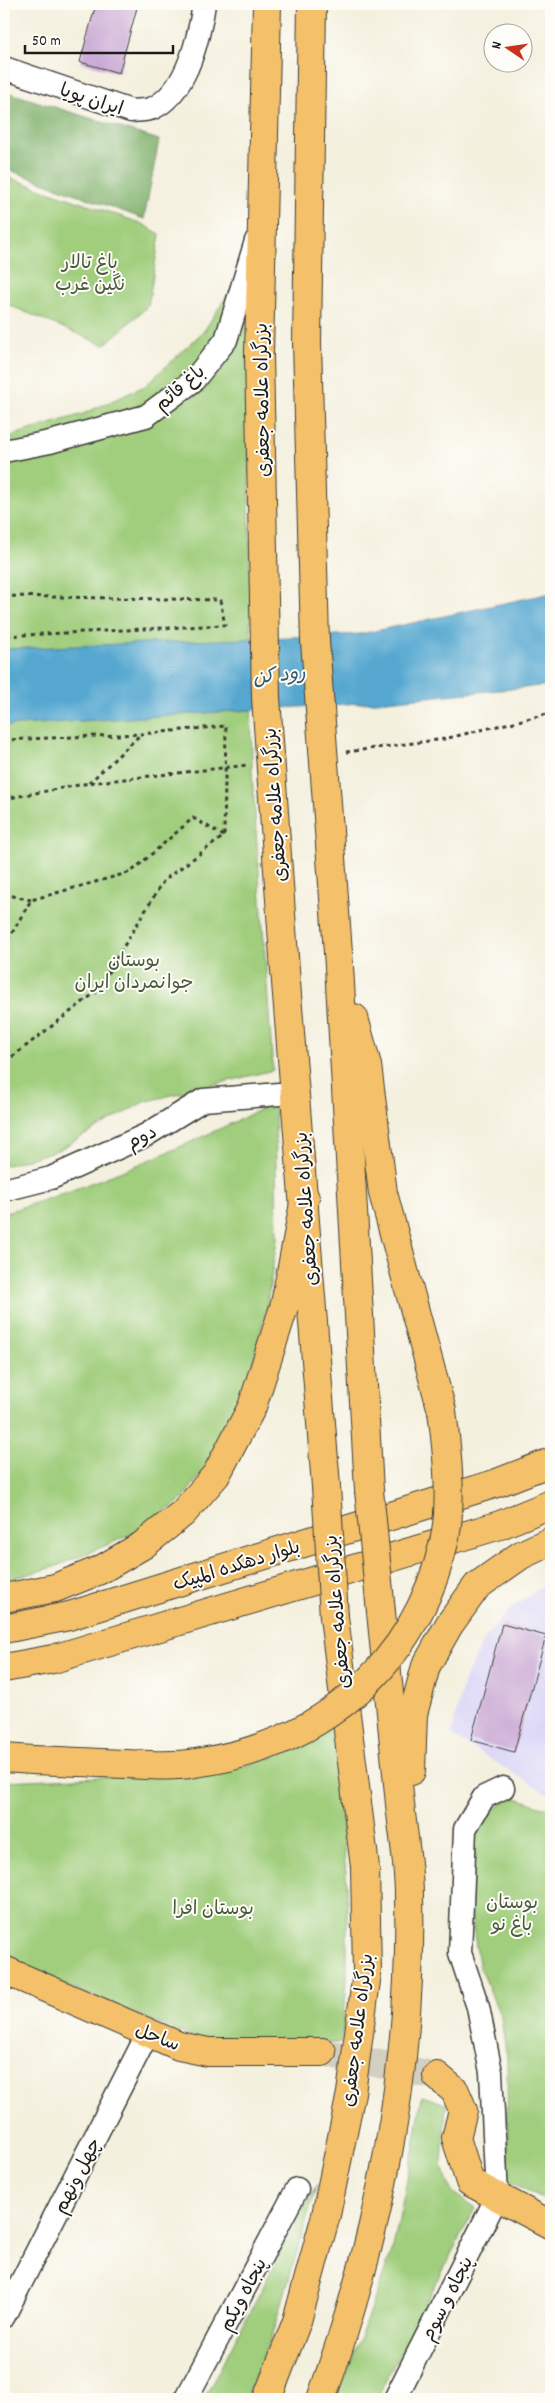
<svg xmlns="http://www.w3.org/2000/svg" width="555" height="2403" viewBox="0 0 555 2403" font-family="Dekko,'Playpen Sans Arabic',sans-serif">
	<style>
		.built { fill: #dbd6f7 }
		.green { fill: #a0ce7d; stroke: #5e754c }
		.forest { fill: #80b16c; stroke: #4e6644 }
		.water { fill: #55a7d0; stroke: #386276 }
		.building { fill: #cbabd5 }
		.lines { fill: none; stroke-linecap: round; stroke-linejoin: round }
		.major-tunnel { stroke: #d4d0c1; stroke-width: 28; stroke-dasharray: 28 14; stroke-linecap: butt }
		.minor-casing { stroke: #3c3c39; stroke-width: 25 }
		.major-casing { stroke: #3c3c39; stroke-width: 30 }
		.highway-casing { stroke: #3c3c39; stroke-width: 30 }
		.path { stroke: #3c3c39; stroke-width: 3; stroke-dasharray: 4 4; stroke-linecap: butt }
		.minor { stroke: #fff; stroke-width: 22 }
		.major { stroke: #f4c16a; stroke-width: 28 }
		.highway { stroke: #f4c16a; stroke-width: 28 }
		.highway-bridge-casing { stroke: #3c3c39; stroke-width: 30; stroke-linecap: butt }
		.highway-bridge { stroke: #f4c16a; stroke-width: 28 }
		.labels { text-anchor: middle; stroke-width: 4; stroke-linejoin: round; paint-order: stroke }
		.street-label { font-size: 19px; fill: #1c1c1c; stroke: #fdfcf7 }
		.park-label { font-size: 19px; fill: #4a5a3e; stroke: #fdfcf7 }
		.water-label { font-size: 20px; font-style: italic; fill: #365b6d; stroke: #fdfcf7 }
	</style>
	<rect width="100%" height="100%" fill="#fdfcf7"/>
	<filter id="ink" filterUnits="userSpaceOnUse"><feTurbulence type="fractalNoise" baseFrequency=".02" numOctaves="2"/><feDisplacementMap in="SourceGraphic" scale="10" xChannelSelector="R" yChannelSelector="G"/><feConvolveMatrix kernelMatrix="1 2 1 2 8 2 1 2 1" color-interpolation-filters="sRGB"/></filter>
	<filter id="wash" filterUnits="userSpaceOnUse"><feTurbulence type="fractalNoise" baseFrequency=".0096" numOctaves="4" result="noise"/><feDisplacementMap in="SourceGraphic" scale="20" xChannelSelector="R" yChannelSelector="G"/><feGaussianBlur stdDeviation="1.12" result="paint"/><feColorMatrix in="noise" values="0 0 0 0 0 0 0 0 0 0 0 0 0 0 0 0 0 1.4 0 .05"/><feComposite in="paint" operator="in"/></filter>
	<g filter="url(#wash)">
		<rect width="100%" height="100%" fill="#f4f0de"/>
		<path class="built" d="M551 1580V1796L451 1735 464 1680 485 1638 510 1609Z"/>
		<g class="green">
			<path d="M4 176 140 223 160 234 148 306 104 345 4 303Z"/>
			<path d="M247 265 252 774 273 1070 144 1102 58 1150 4 1166V438L83 414 145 386 204 331Z"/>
			<path d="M275 1102 277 1240 266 1310 248 1383 224 1441 182 1500 128 1536 54 1567 4 1581V1213C97 1184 188 1146 275 1102Z"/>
			<path d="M334 1727 347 1887V1978L342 2043 212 2045 4 1960V1781L220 1772C267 1762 292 1750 334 1727Z"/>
			<path d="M511 1796 551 1810V2202L508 2181 507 2058 501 2017 480 1969 470 1910 473 1828Z"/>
			<path d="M422 2096 446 2104 442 2165 453 2193 475 2208 376 2399H337L392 2252 413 2151Z"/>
			<path d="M317 2184 272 2337 245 2399H204Z"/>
		</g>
		<path class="forest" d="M4 91 159 140 144 219 4 168Z"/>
		<path class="water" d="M551 593V685L376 702 4 726V649L361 634Z"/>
		<g id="blocks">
			<g class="building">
				<path d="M96 4H138L119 73 80 62Z"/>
				<path d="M502 1624 546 1636 514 1752 471 1740Z"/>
			</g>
		</g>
	</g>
	<g filter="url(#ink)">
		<use href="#blocks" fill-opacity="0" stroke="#3c3c39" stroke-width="1"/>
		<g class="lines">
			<path class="major-tunnel" d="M322 2052 437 2076"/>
			<defs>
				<g id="minor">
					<path d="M4 68 131 111C137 110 147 111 153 108 187 92 199 37 204 4"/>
					<path d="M4 451 50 442 146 416 193 381 226 340 256 241"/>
					<path d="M4 1190 51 1178 146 1135 203 1100 279 1094"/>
					<path d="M4 2316 148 2033"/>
					<path d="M186 2399 297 2189"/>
					<path d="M395 2399 497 2197 491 2072 478 2007 460 1953 465 1829 484 1797 503 1788"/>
				</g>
				<g id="major">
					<path d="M4 1629 69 1616 497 1483 551 1462"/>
					<path d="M4 1668 53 1659 500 1525 551 1504"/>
					<path d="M4 1970 179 2046 208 2052H322"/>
					<path d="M437 2076 455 2091 463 2110 456 2138 470 2182 551 2225"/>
				</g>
				<g id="highway">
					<path d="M307 342 312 4"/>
					<path d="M259 355 267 4"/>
					<path d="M284 957 326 1486"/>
					<path d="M339 966 369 1490"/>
					<path d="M354 1018 367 1065 383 1193 442 1411"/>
					<path d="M4 1598 55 1588 100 1570 143 1545 183 1513 216 1475 252 1407 285 1304 305 1198"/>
					<path d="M4 1758 33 1760"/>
					<path d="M411 1771 413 1714 426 1666 449 1625 477 1586 521 1555 551 1541"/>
					<path d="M267 2399 297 2321 326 2215 351 2093 367 1973 365 1867 334 1617"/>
					<path d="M321 2399C379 2239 413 2067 409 1896 409 1866 403 1834 400 1804 394 1740 387 1676 381 1612"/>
				</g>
			</defs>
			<use href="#minor" class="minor-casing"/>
			<use href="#major" class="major-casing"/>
			<use href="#highway" class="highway-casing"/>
			<g class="path">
				<path d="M4 596 220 600 225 625 4 636"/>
				<path d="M4 740 141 734 226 726 224 836 164 880 96 992 4 1063"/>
				<path d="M346 752 444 739 551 713"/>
				<path d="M89 783 141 734"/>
				<path d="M4 799 89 783 248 765"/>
				<path d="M4 894 31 900"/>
				<path d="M4 947 31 900 131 872 193 818 224 836"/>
			</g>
			<use href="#minor" class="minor"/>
			<use href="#major" class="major"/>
			<use href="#highway" class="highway"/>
			<defs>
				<g id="highway-bridge">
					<path d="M307 342 315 641 339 966"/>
					<path d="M259 355 266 697 284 957"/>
					<path d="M326 1486 334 1617"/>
					<path d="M369 1490 381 1612"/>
					<path d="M33 1760C64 1761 96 1763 127 1764 149 1765 174 1767 195 1763 320 1746 415 1666 444 1542 453 1504 447 1450 442 1411"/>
				</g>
			</defs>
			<use href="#highway-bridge" class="highway-bridge-casing"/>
			<use href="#highway-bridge" class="highway-bridge"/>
		</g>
	</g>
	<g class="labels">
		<g class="street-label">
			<text transform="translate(92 98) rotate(18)" y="7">ایران پویا</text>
			<text transform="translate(179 387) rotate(-41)" y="7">باغ قائم</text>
			<text transform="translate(261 400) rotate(-91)" y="7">بزرگراه علامه جعفری</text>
			<text transform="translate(274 805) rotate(-94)" y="7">بزرگراه علامه جعفری</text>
			<text transform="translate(141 1136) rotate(-27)" y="7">دوم</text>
			<text transform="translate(305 1209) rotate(-94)" y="7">بزرگراه علامه جعفری</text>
			<text transform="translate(236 1564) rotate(-17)" y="7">بلوار دهکده المپیک</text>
			<text transform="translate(336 1612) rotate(-95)" y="7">بزرگراه علامه جعفری</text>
			<text transform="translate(356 2030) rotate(-83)" y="7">بزرگراه علامه جعفری</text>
			<text transform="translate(158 2036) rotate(21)" y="7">ساحل</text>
			<text transform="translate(76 2175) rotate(-63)" y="7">چهل ونهم</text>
			<text transform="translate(242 2294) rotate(-62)" y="7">پنجاه ویکم</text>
			<text transform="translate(446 2298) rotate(-63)" y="7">پنجاه و سوم</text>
		</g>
		<g class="park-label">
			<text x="90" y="268">باغ تالار<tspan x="90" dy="22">نگین غرب</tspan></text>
			<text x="134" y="966">بوستان<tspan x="134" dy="22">جوانمردان ایران</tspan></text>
			<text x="512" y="1908">بوستان<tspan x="512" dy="22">باغ نو</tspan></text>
			<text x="213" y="1914">بوستان افرا</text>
		</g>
		<g class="water-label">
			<text transform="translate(279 674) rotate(-6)" y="7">رود کن</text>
		</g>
	</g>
	<rect width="555" height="2403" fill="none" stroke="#fdfcf7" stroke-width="20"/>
	<g transform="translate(508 48) rotate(283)"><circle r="24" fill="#fdfcf7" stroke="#a3a29f"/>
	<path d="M0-4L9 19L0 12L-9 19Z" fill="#c8321e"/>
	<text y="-8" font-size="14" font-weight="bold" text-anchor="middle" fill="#1c1c1c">N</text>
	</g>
	<path d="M25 45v8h148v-8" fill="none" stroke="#1c1c1c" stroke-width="2.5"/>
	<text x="32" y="45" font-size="15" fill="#1c1c1c" stroke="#fdfcf7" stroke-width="4" paint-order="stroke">50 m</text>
</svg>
